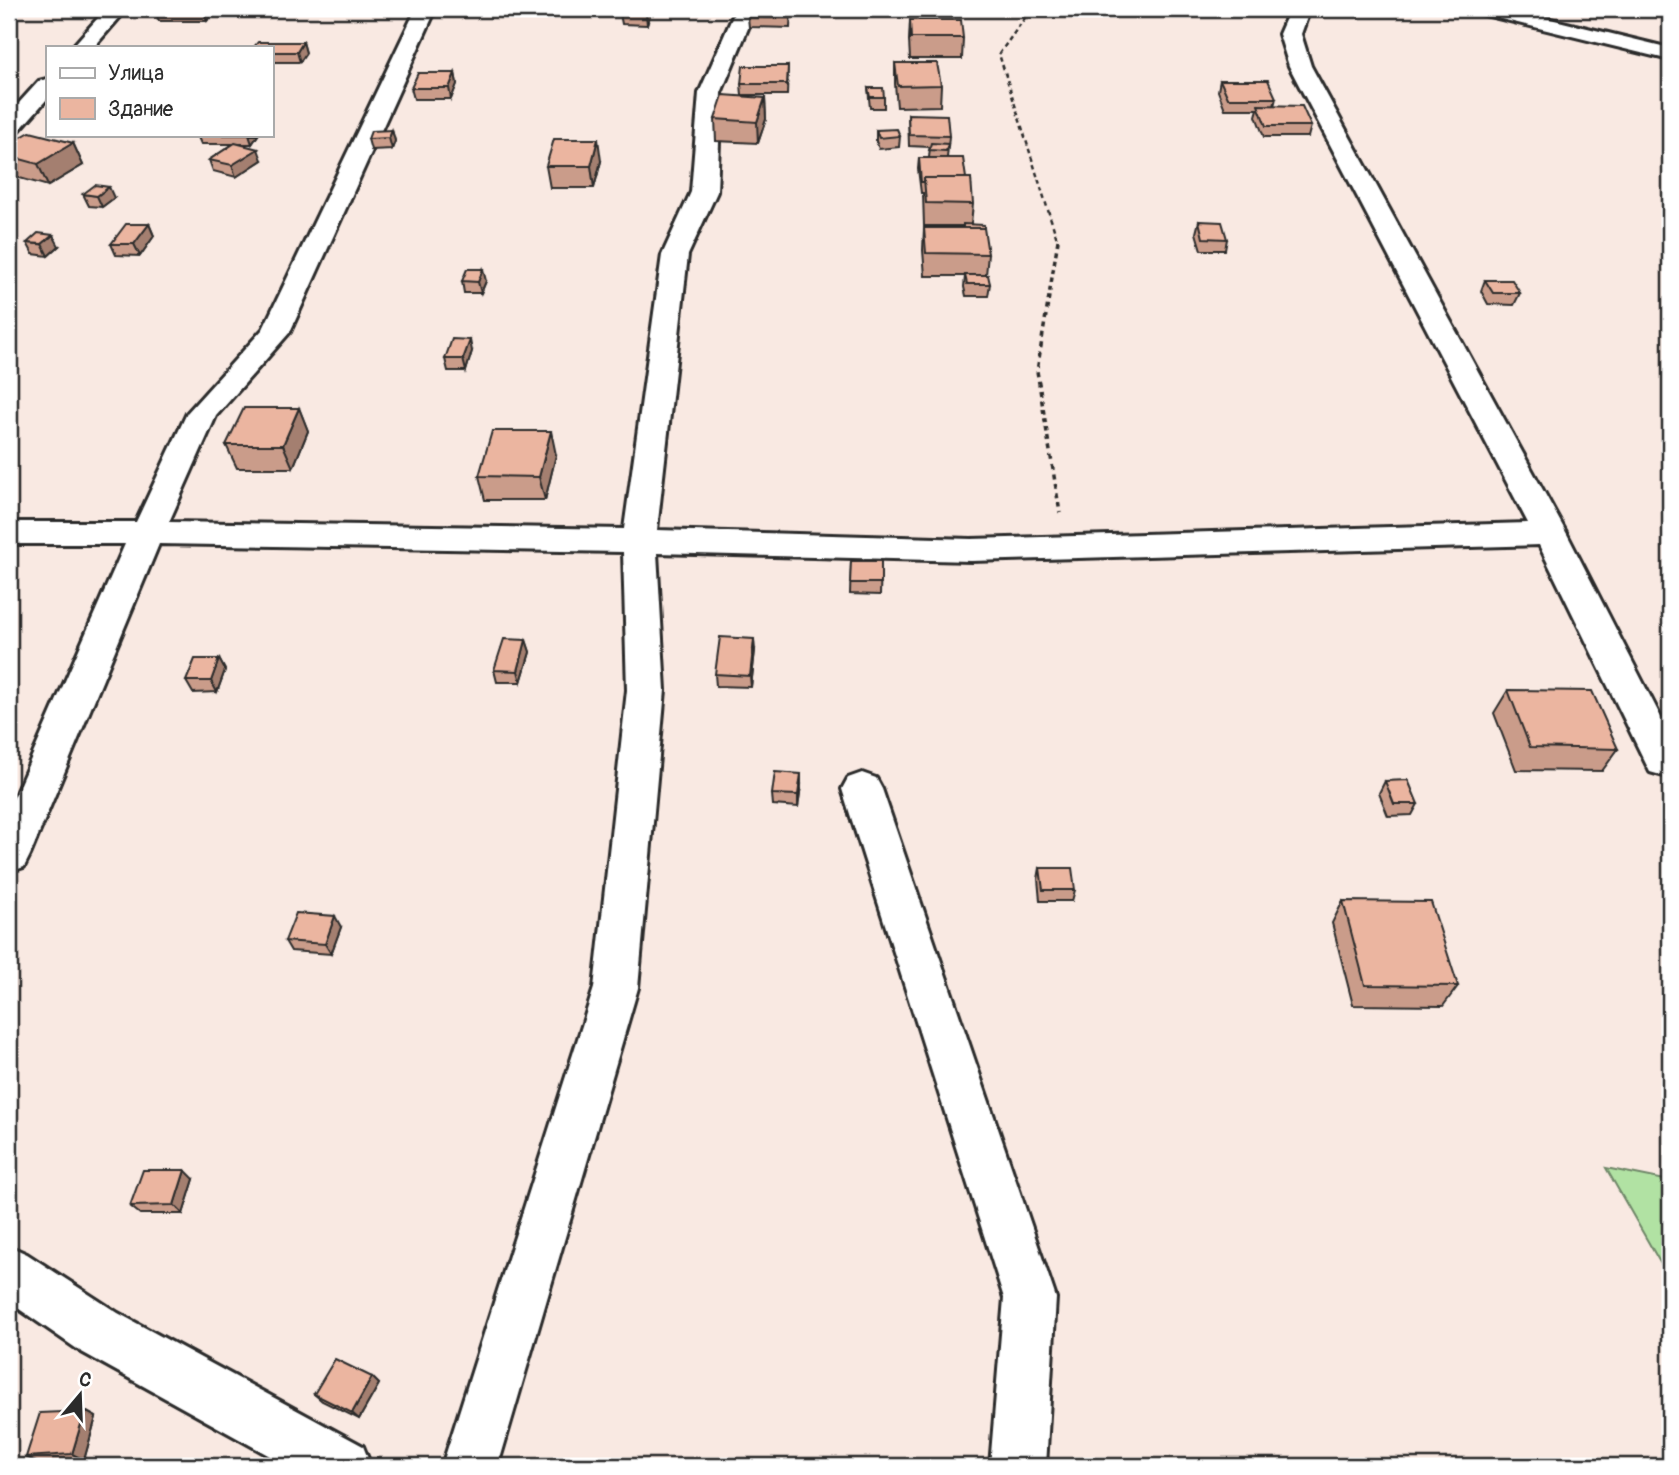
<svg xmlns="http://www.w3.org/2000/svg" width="1679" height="1475" viewBox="0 0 1679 1475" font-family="Pangolin,sans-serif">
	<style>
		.green { fill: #b1e2a3; stroke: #6e8667; stroke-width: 2 }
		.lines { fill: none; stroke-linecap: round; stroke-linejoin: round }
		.minor-casing { stroke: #2b2b2b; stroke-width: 6 }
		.path-far1 { stroke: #2b2b2b; stroke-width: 2.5; stroke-dasharray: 4.5 3.5; stroke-linecap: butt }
		.path { stroke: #2b2b2b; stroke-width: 3.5; stroke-dasharray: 5 4.5; stroke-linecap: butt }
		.minor { fill: #fff; fill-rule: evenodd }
		.wall { fill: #ca9c8a; stroke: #2b2b2b; stroke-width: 2 }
		.shaded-wall { fill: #a47f70; stroke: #2b2b2b; stroke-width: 2 }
		.building { fill: #ebb5a0; stroke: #2b2b2b; stroke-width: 2 }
	</style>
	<rect width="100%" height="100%" fill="#f9e9e2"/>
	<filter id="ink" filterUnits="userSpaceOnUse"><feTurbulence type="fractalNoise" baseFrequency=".0143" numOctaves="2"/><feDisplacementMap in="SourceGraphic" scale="14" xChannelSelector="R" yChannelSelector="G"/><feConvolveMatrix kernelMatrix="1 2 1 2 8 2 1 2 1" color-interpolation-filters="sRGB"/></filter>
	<g filter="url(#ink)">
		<path class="green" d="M1606 1168 1670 1181V1280Z"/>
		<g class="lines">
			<defs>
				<g id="minor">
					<path d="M106 9H127L94 47H72Z"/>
					<path d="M416 9H436L290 332 216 416 169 522 624 529 662 255 691 192 699 93 736 9H756L721 93 717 192 688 255 657 530 971 539 1528 523 1289 66 1279 34 1290 9H1310L1301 34 1311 66 1567 534 1670 735V774L1664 776 1650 772 1539 545 971 561 657 553 665 690 638 988 498 1466H442L594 988 627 690 623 552 159 544 30 855 24 867 9 872V809L125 544H9V522H136L187 413 263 329Z"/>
					<path d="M1474 9H1509L1670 48V60L1477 13Z"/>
					<path d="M47 79V99L17 133 9 135V114L39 81Z"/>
					<path d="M862 773 876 778 882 789 1056 1298 1046 1466H990L1004 1298 842 789 848 778Z"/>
					<path d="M9 1246 27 1254 118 1313 363 1446 371 1466H288L80 1351 9 1302Z"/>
				</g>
			</defs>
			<use href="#minor" class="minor-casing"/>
			<g class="path-far1">
				<path d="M1022 9 1027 15"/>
				<path d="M1038 9 1027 15 999 54 1058 242"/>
			</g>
			<path class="path" d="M1058 240 1037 371 1060 513"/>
			<use href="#minor" class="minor"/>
		</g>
		<g class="wall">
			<path d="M154 9H216L207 21H159Z"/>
			<path d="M622 9H652L647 25 622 24 620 14Z"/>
			<path d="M750 9H791L790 28 749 27 748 17Z"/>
			<path d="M910 20 963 38 962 59H910L909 40Z"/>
			<path d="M303 42 306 53 300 62H271V47Z"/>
			<path d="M895 63 941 85 940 106 897 107 895 84Z"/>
			<path d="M788 66 787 95H742L741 84Z"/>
			<path d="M455 73 457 84 451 99H414L411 88Z"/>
			<path d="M1220 80 1276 98 1274 106 1311 126 1308 137H1264L1256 116 1258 109H1225L1218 91Z"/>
			<path d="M868 88 884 97V108H870Z"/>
			<path d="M765 98 766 119 758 143 716 141 715 119Z"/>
			<path d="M908 114 949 136 947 158 966 178 973 204 971 224 988 254 986 275 990 284 988 296H966L964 287 965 276H925L923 250 924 228H963V226H924L923 193H921L918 169 919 158H929L930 147 909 146Z"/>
			<path d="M392 130 395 141 392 149 371 150 368 139Z"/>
			<path d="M876 130 900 136 899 147 879 149 876 141Z"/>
			<path d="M197 135H258L252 144H240L262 160 236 177 213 171 209 160 233 144H201Z"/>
			<path d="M73 143 83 165 48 186 9 175V144Z"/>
			<path d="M601 161 594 188H550L546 166Z"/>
			<path d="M83 194 114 198 102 207 89 206Z"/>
			<path d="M1199 221 1227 239 1225 250H1201L1196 233Z"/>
			<path d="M149 224 154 236 140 256 116 255 111 244Z"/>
			<path d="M27 243 59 246 48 256 33 254Z"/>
			<path d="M1485 280 1520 293 1514 305 1488 304 1481 291Z"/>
			<path d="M462 281H486L481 293H464Z"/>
			<path d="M472 351 466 371H448L445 359Z"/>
			<path d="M299 408 308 431 293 468H237L226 445Z"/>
			<path d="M556 455 545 500H485L479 476Z"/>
			<path d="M851 561H881L880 595 850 594Z"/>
			<path d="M526 640 530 652 521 682H497L494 670Z"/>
			<path d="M755 650 751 687 716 686 715 674Z"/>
			<path d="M219 659 225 670 217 692 193 693 186 681Z"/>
			<path d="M1508 690 1618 749 1602 771 1516 770 1494 713Z"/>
			<path d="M1385 781 1418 804 1412 815 1388 816 1379 793Z"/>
			<path d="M801 785 798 807 773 805 772 794Z"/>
			<path d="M1040 868 1075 890 1072 901H1040L1038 879Z"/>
			<path d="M1343 901 1458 986 1443 1006 1353 1005 1332 923Z"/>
			<path d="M341 927 331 954 291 951 285 941Z"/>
			<path d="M194 1179 183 1214H140L130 1206Z"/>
			<path d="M372 1377 379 1384 359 1419 322 1401 314 1394Z"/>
			<path d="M85 1411 96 1417 84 1460 38 1463 26 1457Z"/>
		</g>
		<g class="shaded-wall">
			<path d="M202 9H216L207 21Z"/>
			<path d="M648 9H652L647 25 646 14Z"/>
			<path d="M303 42 306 53 300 62 297 52Z"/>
			<path d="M455 73 457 84 451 99 449 88Z"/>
			<path d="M765 98 766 119 758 143 757 122Z"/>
			<path d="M392 130 395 141 392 149 389 138Z"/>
			<path d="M249 135H258L252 144Z"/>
			<path d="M598 139 601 161 594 188 591 166Z"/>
			<path d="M73 143 83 165 48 186 38 164Z"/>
			<path d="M258 149 262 160 236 177 232 165Z"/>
			<path d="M109 187 114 198 102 207 97 196Z"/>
			<path d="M149 224 154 236 140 256 134 244Z"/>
			<path d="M53 235 59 246 48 256 42 244Z"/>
			<path d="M483 269 486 281 481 293 478 282Z"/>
			<path d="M470 340 472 351 466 371 463 359Z"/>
			<path d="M299 408 308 431 293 468 283 445Z"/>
			<path d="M551 431 556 455 545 500 539 477Z"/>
			<path d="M754 639 755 650 751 687 750 676Z"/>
			<path d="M526 640 530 652 521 682 518 671Z"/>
			<path d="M219 659 225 670 217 692 211 681Z"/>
			<path d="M801 774V785L798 807V795Z"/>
			<path d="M335 916 341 927 331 954 325 944Z"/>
			<path d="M185 1170 194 1179 183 1214 174 1205Z"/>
			<path d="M372 1377 379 1384 359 1419 352 1413Z"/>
			<path d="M85 1411 96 1417 84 1460 72 1454Z"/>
		</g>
		<g class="building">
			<path d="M622 9H648L646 14H620Z"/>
			<path d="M750 9H790L789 18 748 17Z"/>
			<path d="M910 20H961L963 38H911Z"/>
			<path d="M258 42H303L297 52H271V47H254Z"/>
			<path d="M895 63H937L941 85 898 86Z"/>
			<path d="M743 66H788L787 84H741Z"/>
			<path d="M418 73H455L449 88H411Z"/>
			<path d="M1220 80H1268L1276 98H1228Z"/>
			<path d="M868 88H883L884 97H870Z"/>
			<path d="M723 95 765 98 757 122 715 119Z"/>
			<path d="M1258 105 1302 106 1311 126H1266Z"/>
			<path d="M908 114 947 115 949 136 909 135Z"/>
			<path d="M897 129 900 136 879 138 876 130Z"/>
			<path d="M392 130 389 138 368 139 371 131Z"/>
			<path d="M30 132 73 143 38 164 9 156V144Z"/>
			<path d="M554 139H598L591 166H546Z"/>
			<path d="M235 143 258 149 232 165 209 160Z"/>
			<path d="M931 143 948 144 946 151 929 150Z"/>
			<path d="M919 158H963L966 178H924V182H921Z"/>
			<path d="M924 178H971L973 204 926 203Z"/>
			<path d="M95 185 109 187 97 196 83 194Z"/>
			<path d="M1199 221 1222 222 1227 239 1203 238Z"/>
			<path d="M126 224H149L134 244H111Z"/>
			<path d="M963 224 984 225V228H963Z"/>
			<path d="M924 228H984L988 254 926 253Z"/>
			<path d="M38 233 53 235 42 244 27 243Z"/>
			<path d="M467 269H483L478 282 462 281Z"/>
			<path d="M965 275H988L990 284H967Z"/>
			<path d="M1485 280H1512L1520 293H1493Z"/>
			<path d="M452 339 470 340 463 359H445Z"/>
			<path d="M244 408H299L283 445H226Z"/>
			<path d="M492 431H551L539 477 479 476Z"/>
			<path d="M851 561H881V583H850Z"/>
			<path d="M720 637 754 639 750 676 715 674Z"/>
			<path d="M504 639 526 640 518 671 494 670Z"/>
			<path d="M195 659H219L211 681H186Z"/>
			<path d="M1508 690 1592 691 1618 749 1530 747Z"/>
			<path d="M775 772 801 774 798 795 772 794Z"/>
			<path d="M1408 780 1418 804H1394L1385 781Z"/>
			<path d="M1040 868H1072L1075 890H1043Z"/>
			<path d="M1343 901 1431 902 1458 986 1365 985Z"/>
			<path d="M296 913 335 916 325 944 285 941Z"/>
			<path d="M143 1170H185L174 1205 130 1206Z"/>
			<path d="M335 1359 372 1377 352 1413 314 1394Z"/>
			<path d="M85 1411 72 1454 26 1457 40 1413Z"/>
		</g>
	</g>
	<rect width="1679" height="1475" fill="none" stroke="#fff" stroke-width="35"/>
	<rect x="18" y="18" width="1644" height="1440" fill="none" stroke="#2b2b2b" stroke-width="2.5" filter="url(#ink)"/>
	<rect x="46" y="46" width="228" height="91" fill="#ffffff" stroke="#aaaaaa" stroke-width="2"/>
	<rect x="60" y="68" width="35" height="10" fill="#ffffff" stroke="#aaaaaa" stroke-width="2"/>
	<text x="108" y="80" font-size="21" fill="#2b2b2b">Улица</text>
	<rect x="60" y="98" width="35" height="21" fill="#ebb5a0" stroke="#aaaaaa" stroke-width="2"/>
	<text x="108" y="116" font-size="21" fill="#2b2b2b">Здание</text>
	<g transform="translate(80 1395) rotate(19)" stroke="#ffffff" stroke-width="5" paint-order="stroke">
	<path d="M0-5L12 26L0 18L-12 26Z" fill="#2b2b2b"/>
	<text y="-10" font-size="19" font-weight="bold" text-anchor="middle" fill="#2b2b2b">С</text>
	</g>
</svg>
